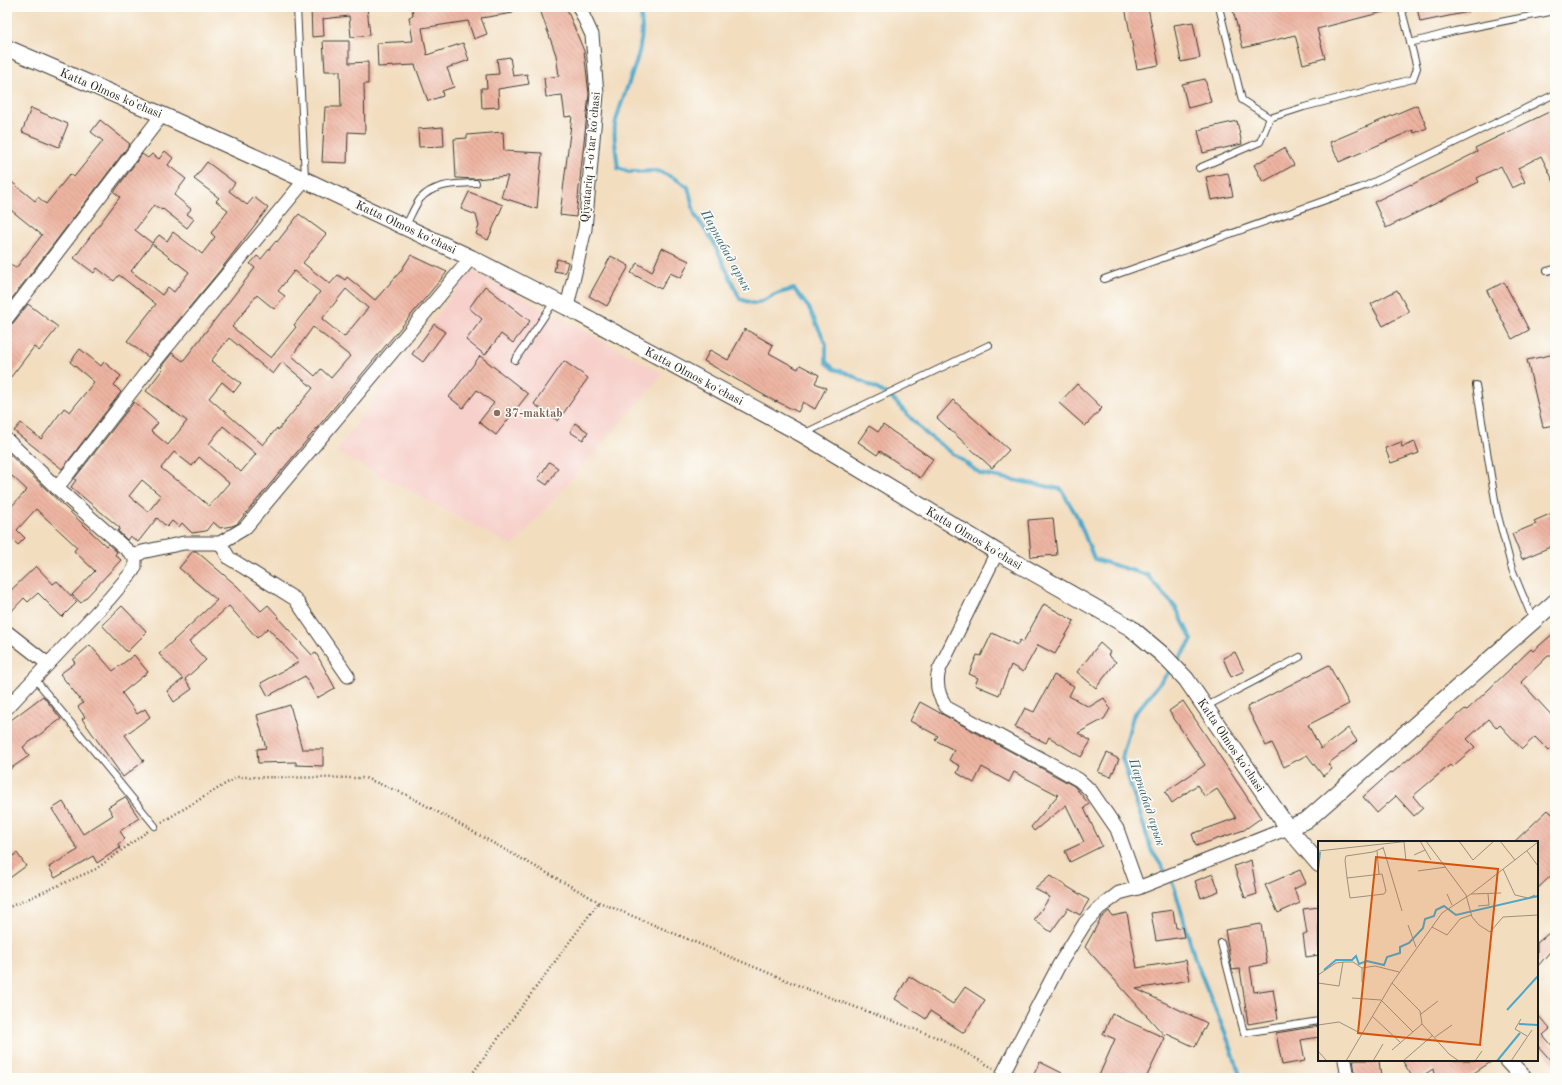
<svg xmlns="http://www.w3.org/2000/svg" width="1562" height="1085" viewBox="0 0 1562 1085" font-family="'Old Standard TT',serif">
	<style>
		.built { fill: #f7d0cb }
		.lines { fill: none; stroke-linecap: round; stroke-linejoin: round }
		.stream { stroke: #4ba8c9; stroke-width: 4 }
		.building { fill: url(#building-back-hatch); fill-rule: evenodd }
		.service-casing { stroke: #3c3934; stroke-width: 8 }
		.minor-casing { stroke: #3c3934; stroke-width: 15 }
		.tertiary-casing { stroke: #3c3934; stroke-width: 18 }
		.path { stroke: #3c3934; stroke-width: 2.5; stroke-dasharray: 1 3; stroke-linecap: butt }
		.service { stroke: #fff; stroke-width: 6 }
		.minor { stroke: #fff; stroke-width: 13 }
		.tertiary { stroke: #fff; stroke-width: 16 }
		.education-dot { fill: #8d6e63; stroke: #fdfcf7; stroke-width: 1.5 }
		.labels { text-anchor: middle; stroke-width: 3; stroke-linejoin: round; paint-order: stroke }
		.street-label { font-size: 12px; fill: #1c1c1c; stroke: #fdfcf7 }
		.education-label { font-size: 12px; font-weight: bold; fill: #785e54; stroke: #fdfcf7; text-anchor: start }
		.water-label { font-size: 13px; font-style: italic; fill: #346272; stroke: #fdfcf7 }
		.inset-river { fill: none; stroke: #4ba8c9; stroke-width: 2 }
		.inset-road { fill: none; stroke: #9c907e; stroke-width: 1 }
		.view { fill: #d4530e; fill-opacity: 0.15; stroke: #d4530e; stroke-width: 2 }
		.inset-edge { fill: none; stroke: #1c1c1c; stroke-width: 2 }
	</style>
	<defs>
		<pattern id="building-back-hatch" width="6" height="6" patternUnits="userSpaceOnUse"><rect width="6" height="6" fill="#edb4a1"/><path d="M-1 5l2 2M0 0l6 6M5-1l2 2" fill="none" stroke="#cb9a8a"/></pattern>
	</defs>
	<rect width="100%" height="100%" fill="#fdfcf7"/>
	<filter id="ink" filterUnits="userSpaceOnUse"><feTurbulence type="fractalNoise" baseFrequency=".025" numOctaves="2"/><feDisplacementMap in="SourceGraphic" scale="8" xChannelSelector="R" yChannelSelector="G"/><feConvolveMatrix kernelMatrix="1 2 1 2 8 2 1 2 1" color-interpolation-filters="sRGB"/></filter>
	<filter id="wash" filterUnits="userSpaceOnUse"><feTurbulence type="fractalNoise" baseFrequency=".012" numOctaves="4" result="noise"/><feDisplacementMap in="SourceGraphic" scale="16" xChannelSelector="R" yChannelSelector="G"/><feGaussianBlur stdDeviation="0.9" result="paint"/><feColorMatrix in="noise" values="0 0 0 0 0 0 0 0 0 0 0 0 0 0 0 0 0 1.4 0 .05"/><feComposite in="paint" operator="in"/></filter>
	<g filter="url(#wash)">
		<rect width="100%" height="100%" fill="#f2ddbf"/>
		<path class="built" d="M471 270 663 374 513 546 336 452Z"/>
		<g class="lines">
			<g class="stream">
				<path d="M639 7C651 48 623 87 615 125 613 135 617 158 618 168L629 172 658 171 676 179 688 187 695 215 713 241 740 299 755 304 779 293 794 289 809 308 826 344V362L834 369 847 373 890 396 925 433 981 474 1061 489 1078 518 1094 559 1147 575 1176 608 1192 640 1176 663"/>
				<path d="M1172 668 1133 716 1122 758 1151 849 1174 886 1195 959 1231 1048 1241 1078"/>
			</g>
		</g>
		<g id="blocks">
			<g class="building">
				<path d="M311 7H367L370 35 351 37 349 16 323 19 324 36 312 37Z"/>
				<path d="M412 7H513V13L481 18 487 34 474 39 468 21 422 28 427 55 463 43 469 60 447 68 454 87 442 91 443 96 428 101 415 65 378 67 377 43 413 41 409 17 413 16Z"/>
				<path d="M539 7H566L584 51 589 94 576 217 560 215 572 116 565 117 562 95 546 97 544 78 559 76 556 55Z"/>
				<path d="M1125 7H1148L1159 65 1137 69Z"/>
				<path d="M1232 7H1386L1387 11 1317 29 1325 58 1303 64 1295 35 1243 48Z"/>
				<path d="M1417 7H1468V12L1420 22Z"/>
				<path d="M1193 22 1200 58 1181 62 1174 25Z"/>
				<path d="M323 41H349V63L368 62V84H364L365 133 348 132 347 163 322 162 325 107H341L340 71H325Z"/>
				<path d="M510 57 513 76 527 74 529 84 498 89 499 107 482 108 481 88H487L486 75 499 74 497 59Z"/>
				<path d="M1205 79 1211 102 1188 108 1182 84Z"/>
				<path d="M1417 105 1427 128 1414 133 1413 130 1339 162 1330 142Z"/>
				<path d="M31 108 68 124 59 147 22 132Z"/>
				<path d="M1555 109V184L1541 156 1518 168 1525 182 1512 188 1501 166 1477 178 1479 182 1386 228 1374 202 1411 184V185L1477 152 1475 148Z"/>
				<path d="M100 120 130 144 7 305V262L16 268 42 235 7 207V178L35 201 38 197 46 204 70 174 74 177 103 141 91 132Z"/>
				<path d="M1237 121 1242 144 1203 153 1198 130Z"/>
				<path d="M443 127 444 146 419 147 418 129Z"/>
				<path d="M503 132 504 151 542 153 537 209 501 197 508 176 475 179 456 178 454 139 467 138V135Z"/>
				<path d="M1284 148 1294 165 1263 182 1254 165Z"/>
				<path d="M165 151 173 158 168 165 186 179 174 195 191 209 187 214 194 219 187 228 163 209 162 210 154 205 135 230 152 243 159 235 167 241 173 232 202 254 215 237 211 233 228 210 216 201 219 198 194 179 207 162 235 183 229 191 247 205 254 197 268 208 218 273 148 357 127 341 156 304 119 275 114 281 97 268 94 273 74 258 120 197 114 192 142 154 148 158 152 154 159 159ZM152 244 189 272 174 292 168 287 162 295 131 271Z"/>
				<path d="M1228 173 1233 196 1211 200 1206 177Z"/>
				<path d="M469 192 503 205 488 240 476 234 479 226 476 215 461 209Z"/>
				<path d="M299 214 326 234 303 263 330 284 338 275 345 280 347 277 375 300 400 272 411 255 447 272 237 524 232 526 220 528 213 522 206 531 192 533 182 523 179 527 172 521 167 527 157 518 138 542 130 536 127 540 118 531 120 528 71 487 76 480 74 479 134 402 158 423 151 431 168 445 187 421 146 391 163 369 161 367 172 353 183 361 255 268 250 264 257 256 261 259 276 241 277 242ZM294 271 320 292 294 325 296 327 271 358 232 327 257 295 274 309 285 296 278 291ZM346 289 368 308 344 337 322 319ZM313 327 350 356 331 378 321 369 315 376 292 356ZM229 338 273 374 282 362 313 388 278 430 277 428 263 445 209 398 222 382 234 392 241 383 211 361ZM223 426 256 454 241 472 209 444ZM174 452 192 466 199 457 229 483 209 506 178 480 177 481 161 468ZM142 480 161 496 148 512 129 496Z"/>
				<path d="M662 248 689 261 681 278 670 273 661 289 631 273 637 263 652 272Z"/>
				<path d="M611 256 629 266 607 306 589 296Z"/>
				<path d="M557 259 568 262 565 273 554 271Z"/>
				<path d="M1504 282 1529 330 1512 339 1487 291Z"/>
				<path d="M485 286 530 321 513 343 501 334 485 355 466 340 482 319 469 308Z"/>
				<path d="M1397 290 1409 312 1383 326 1371 304Z"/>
				<path d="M28 304 58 327 39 351 34 347 7 382V326L13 323Z"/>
				<path d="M434 324 445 332 423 362 412 354Z"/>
				<path d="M745 329 773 345 769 353 798 369 800 365 819 375 815 383 826 388 815 409 803 402 798 412 776 401V402L704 361 710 350 728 360Z"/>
				<path d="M80 349 101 366 104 362 121 376 114 385 121 392 62 469 14 431 21 423 41 439 64 408 70 412 94 382 70 362Z"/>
				<path d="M1555 354V425L1543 427 1527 360Z"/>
				<path d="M480 356 528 394 496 435 479 422 494 403 477 390 463 408 449 397Z"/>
				<path d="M564 361 588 378 558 421 534 404Z"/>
				<path d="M1077 384 1102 408 1085 426 1059 403Z"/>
				<path d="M953 400 1009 450 992 468 937 418Z"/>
				<path d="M575 423 588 432 583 440 570 432Z"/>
				<path d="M883 425 933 459 920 478 880 451 877 455 858 442 869 426 878 432Z"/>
				<path d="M1401 442 1402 447 1415 442 1419 453 1391 463 1385 448Z"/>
				<path d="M7 452 106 546 108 544 117 552 115 555 121 560 81 603 72 595 95 571 74 551 77 547 36 509 17 530 25 538 18 545 10 537 7 540V511L27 490 12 476 7 481Z"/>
				<path d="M549 462 558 468 547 485 538 479Z"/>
				<path d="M1552 513 1555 520V545L1522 559 1512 534 1536 524 1534 521Z"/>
				<path d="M1053 518 1057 555 1031 557 1028 520Z"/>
				<path d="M193 551H196L237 586 261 611 268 605 279 617 278 618 312 655 316 653 335 688 317 698 305 676 268 696 261 683 299 662 268 628 257 638 229 606 189 642 206 660 185 679 192 689 174 702 167 691 183 679 159 654 217 600 179 568Z"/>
				<path d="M36 566 53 584 57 581 77 602 62 617 38 593 28 602 24 598 7 616V594Z"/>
				<path d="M1044 604 1074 621 1055 654 1038 645 1023 672 1011 665 999 695 975 685 978 678 969 674 977 655 981 656 992 633 1017 645 1020 640 1023 642Z"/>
				<path d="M122 606 147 632 127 652 102 625Z"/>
				<path d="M1555 632V656H1548L1521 682 1555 719V745L1549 751 1535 737 1522 749 1500 725 1497 728 1489 719 1467 739 1475 747 1452 767 1450 765 1413 796 1423 808 1414 816 1396 796 1377 813 1363 797 1391 772 1392 773 1423 747 1422 746 1465 709 1467 710 1531 649 1533 651Z"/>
				<path d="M1100 643 1110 652 1108 655 1116 662 1096 688 1077 672Z"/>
				<path d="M90 645 113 671 134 655 148 672 122 693 137 714 145 709 150 717 125 735 144 761 123 777 82 719 85 717 78 707 83 703 60 674 75 663 73 660Z"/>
				<path d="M1235 652 1244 671 1231 677 1223 658Z"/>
				<path d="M1329 665 1349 704 1308 725 1321 749 1348 728 1357 741 1328 764 1332 769 1323 776 1307 755 1284 767 1272 743 1266 746 1247 707Z"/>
				<path d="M1054 675 1074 686 1069 696 1089 707 1104 698 1110 709 1104 719 1078 733 1091 741 1081 757 1049 737 1046 743 1015 727 1025 708 1034 712Z"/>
				<path d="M43 696 61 719 23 747 29 756 7 771V723Z"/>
				<path d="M1183 701 1261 818 1244 830 1196 846 1192 834 1236 818 1217 789 1205 797 1197 785 1172 803 1165 792 1205 765 1169 711Z"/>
				<path d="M920 702 1074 786 1089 804 1084 808 1102 846 1070 862 1065 851 1084 842 1066 805 1034 831 1031 827 1058 795 1014 772 1009 782 982 767 974 783 957 773 960 766 949 760 954 750 935 740 938 736 910 721Z"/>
				<path d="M290 705 302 749H323V766L296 765V762L258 763 257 749 266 748 257 715Z"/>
				<path d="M1107 753 1119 759 1111 777 1098 772Z"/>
				<path d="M125 797 139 818 120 831 125 839 118 844 120 848 97 863 93 856 55 878 49 867 78 850 52 809 63 802 83 834 113 815 108 807Z"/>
				<path d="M1548 810 1555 817V872L1537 889V842H1514Z"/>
				<path d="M17 853 26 866 7 880V860Z"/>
				<path d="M1251 860 1257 894 1245 898 1234 866Z"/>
				<path d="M1300 870 1306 883 1294 889 1300 903 1278 913 1265 885Z"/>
				<path d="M1213 874 1219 891 1201 898 1195 881Z"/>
				<path d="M1050 876 1089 900 1080 915 1068 908 1051 932 1034 920 1050 897 1035 889Z"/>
				<path d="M1319 907V955L1306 957 1303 934H1307L1303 909Z"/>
				<path d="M1173 910 1176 928 1182 927 1184 937 1156 941 1151 913Z"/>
				<path d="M1109 911 1112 916 1127 913 1137 968 1186 960 1190 980 1136 989 1207 1023 1195 1047 1167 1034 1165 1036 1085 947 1101 918Z"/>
				<path d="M1261 924 1267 964 1250 967 1254 992 1273 989 1278 1019 1248 1024 1240 969 1232 970 1225 930Z"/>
				<path d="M1549 933 1555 940V946L1537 967V943Z"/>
				<path d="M909 976 953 1004 965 987 985 1000 964 1033 930 1011 926 1019 895 999Z"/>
				<path d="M1112 1014 1165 1038 1146 1078H1098L1115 1039 1103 1034Z"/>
				<path d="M1537 1014 1550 1029 1543 1035 1555 1049V1065L1537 1045Z"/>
				<path d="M1319 1026V1037L1301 1040 1305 1061 1282 1065 1276 1033Z"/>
				<path d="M1353 1060H1379L1381 1078H1356Z"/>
				<path d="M1402 1060H1494L1466 1078H1435L1433 1069 1419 1078H1413Z"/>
				<path d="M1040 1062 1072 1078H1042L1034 1074Z"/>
			</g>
		</g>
	</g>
	<g filter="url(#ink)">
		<use href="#blocks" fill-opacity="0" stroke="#3c3934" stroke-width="1"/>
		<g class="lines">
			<defs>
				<g id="service">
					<path d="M297 7 305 178"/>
					<path d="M1219 7 1242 100 1270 118 1304 107 1413 79 1417 68 1401 7"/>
					<path d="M1410 43 1455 31 1555 11"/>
					<path d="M1199 168 1260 142 1270 118"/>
					<path d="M405 227C410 218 414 207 420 199 434 183 456 184 476 183"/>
					<path d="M1547 271 1555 269"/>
					<path d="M1104 279 1365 186 1555 94"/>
					<path d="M515 360 554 302"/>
					<path d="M1476 385 1497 512 1512 569 1533 620"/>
					<path d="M805 433 989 345"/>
					<path d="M35 679 155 826"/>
					<path d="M1205 707 1300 657"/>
					<path d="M1221 943 1244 1033 1319 1021"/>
				</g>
				<g id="minor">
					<path d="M567 307 585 229 597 94 592 35 579 7"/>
					<path d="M7 318 162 115"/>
					<path d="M7 440 57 488 135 557"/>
					<path d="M57 488 152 365 305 180"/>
					<path d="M220 543 229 558 295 599 348 676"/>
					<path d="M997 552 939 670C935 684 938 696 947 708L1060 769 1079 780 1091 791 1117 829 1138 888"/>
					<path d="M7 632 48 664"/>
					<path d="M7 708 109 599 132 572 135 567V557L142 552 184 543H220L245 528 471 258"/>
					<path d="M1345 1060 1348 1078"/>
					<path d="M1011 1078 1003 1073 1059 965 1085 923 1099 908 1110 900 1119 893 1138 888 1288 828"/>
				</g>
				<g id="tertiary">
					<path d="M7 48 162 115 305 180 471 258 567 307 802 434 997 552 1131 628 1163 655 1186 679 1288 828 1319 864"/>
					<path d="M1288 828 1307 820 1555 602"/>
					<path d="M1507 1060 1524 1078"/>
				</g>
			</defs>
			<use href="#service" class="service-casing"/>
			<use href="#minor" class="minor-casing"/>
			<use href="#tertiary" class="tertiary-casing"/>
			<g class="path">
				<path d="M162 822 237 777 365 778 407 795 599 902 807 989 941 1039 993 1068"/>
				<path d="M7 908 96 869 148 831"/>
				<path d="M469 1078 599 902"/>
			</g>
			<use href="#service" class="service"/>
			<use href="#minor" class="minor"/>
			<use href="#tertiary" class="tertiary"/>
		</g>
	</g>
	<circle class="education-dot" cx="497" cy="413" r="4"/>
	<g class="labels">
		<g class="street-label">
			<text transform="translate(111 93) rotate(23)" y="4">Katta Olmos ko'chasi</text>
			<text transform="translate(590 157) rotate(-85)" y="4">Qiyatariq 1-o'tar ko'chasi</text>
			<text transform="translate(406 227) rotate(25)" y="4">Katta Olmos ko'chasi</text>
			<text transform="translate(694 376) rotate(28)" y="4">Katta Olmos ko'chasi</text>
			<text transform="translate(974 538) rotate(31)" y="4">Katta Olmos ko'chasi</text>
			<text transform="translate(1231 745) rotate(56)" y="4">Katta Olmos ko'chasi</text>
		</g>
		<g class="education-label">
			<text x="505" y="417">37-maktab</text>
		</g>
		<g class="water-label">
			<text transform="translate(727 250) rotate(61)" y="5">Парнабад арык</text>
			<text transform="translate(1148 802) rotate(72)" y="5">Парнабад арык</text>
		</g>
	</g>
	<g transform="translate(1318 841)">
		<rect width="220" height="220" fill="#f2ddbf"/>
		<path class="inset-river" d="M0 29 2 11M6 129 18 119H34L38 115 41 123 49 120 66 124 69 116 82 112V106L91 102 105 87 107 78 116 75 118 69 126 65 138 74 220 55M189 169 220 135M201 183 220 184M179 220 202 192"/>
		<path class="inset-road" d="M102 0 113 19M108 0 148 54 154 76 161 84 172 91 185 76 220 74M141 0 155 19 176 0M182 0 197 19M86 1 88 20M65 6 84 70M0 10 92 0M59 10 61 33M209 10 220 25M96 14 107 9M185 28 197 54 210 57 217 54M100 30 128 26M29 37 64 33 68 50 66 53 32 57 29 37 27 19 28 15 55 11 65 7M129 53 134 64M153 53 183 52M160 65 171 64 170 53M90 84 98 106M114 86 129 94 142 78 153 74M44 127V141M0 134 18 122 26 121H35L44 127 57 125 81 131M0 142 21 145 25 121M74 142 102 170 104 183 131 213 141 220M34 157 63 159 95 191M103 173 120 160M54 175 83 202M203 178 197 188 209 195M0 184 21 181 44 193M117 196 134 184M74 209 104 183M0 210 9 220M28 220 74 142 124 72 153 53 220 1M55 220 65 203M85 220 115 194M157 220 164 210M193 220 214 189"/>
		<path class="view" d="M58 16 180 28 162 204 40 192Z"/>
		<rect width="220" height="220" class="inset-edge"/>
	</g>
	<rect width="1562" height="1085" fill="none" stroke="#fdfcf7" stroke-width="24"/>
</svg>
